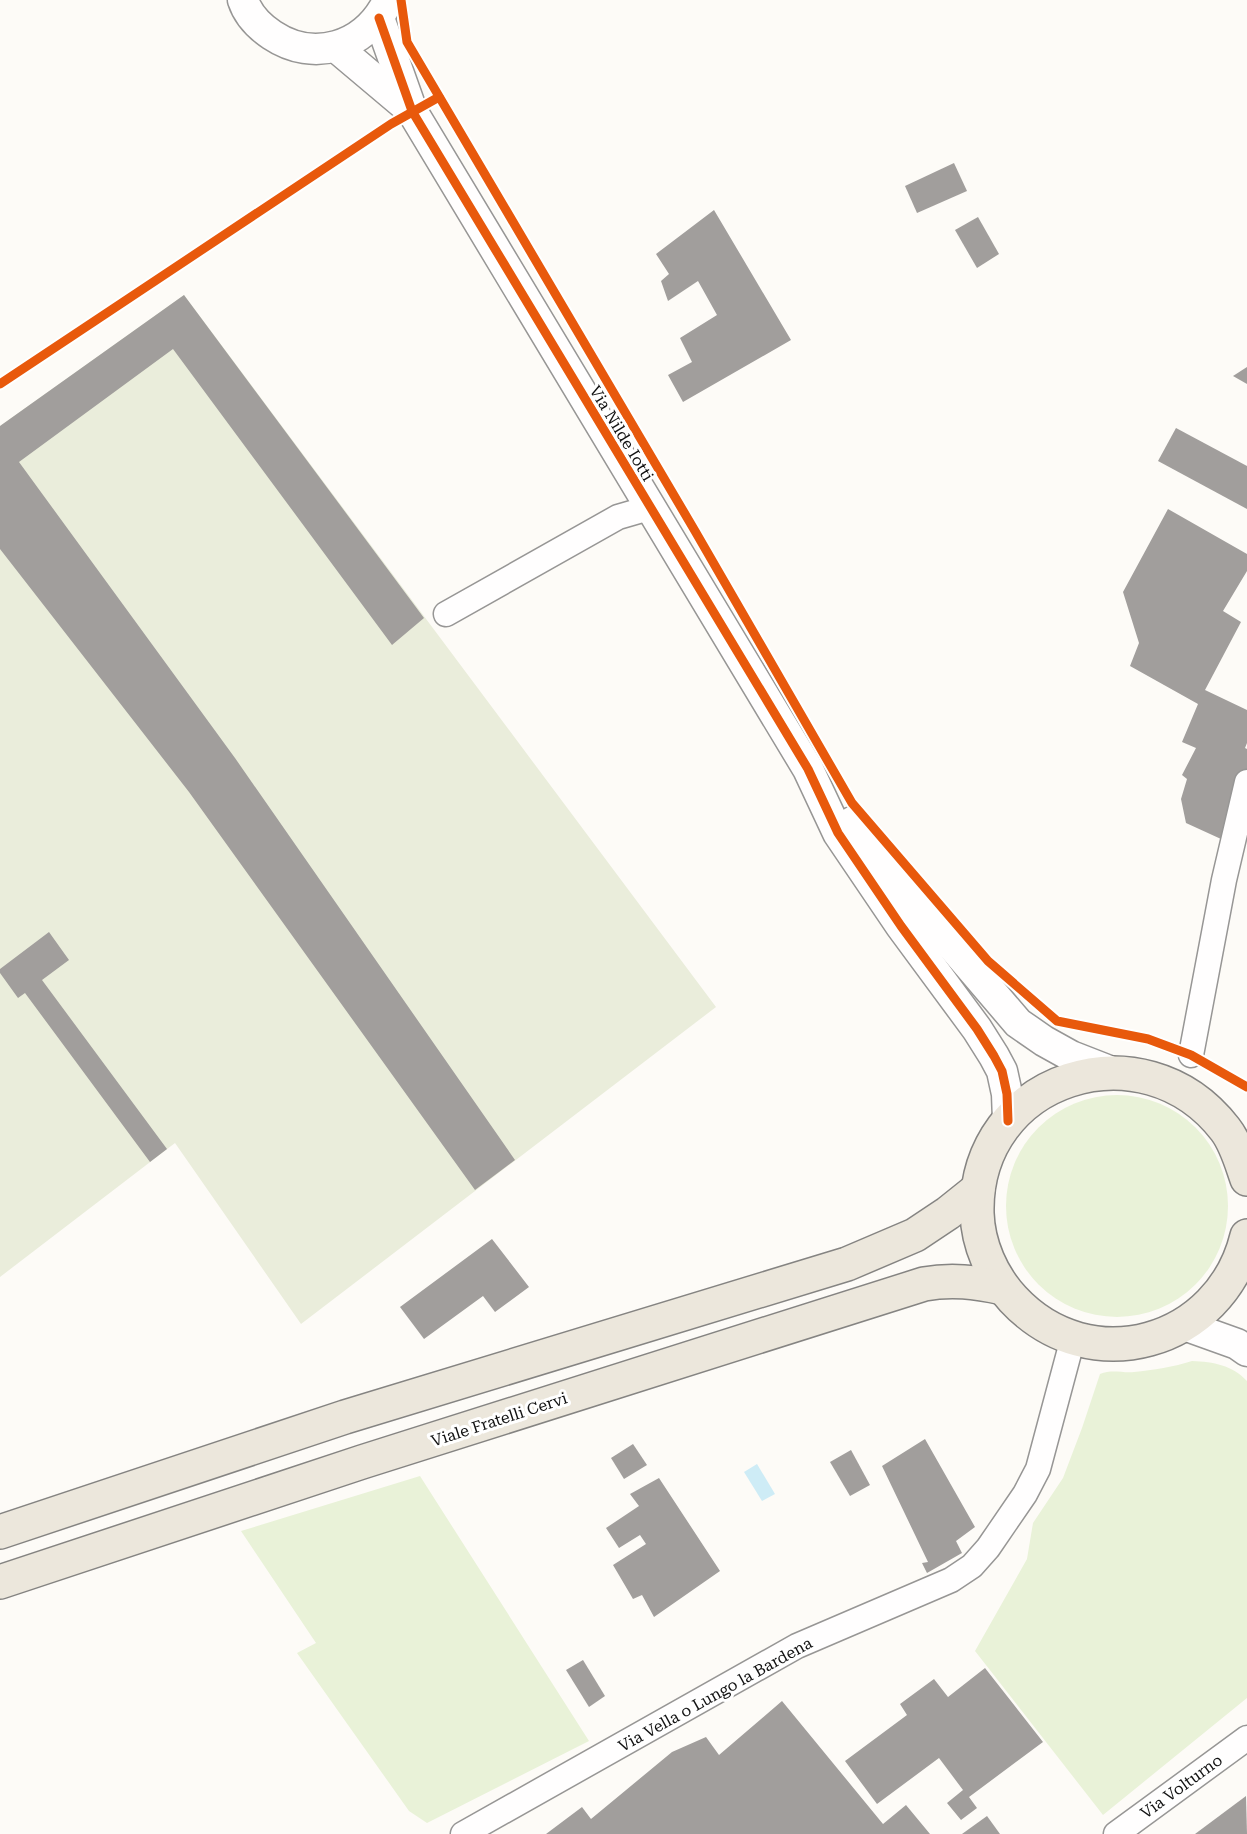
<svg xmlns="http://www.w3.org/2000/svg" width="1247" height="1834" viewBox="0 0 1247 1834" font-family="'Roboto Serif',serif">
	<style>
		.green { fill: #e9f2d8 }
		.cemetery { fill: #eaeddb }
		.water { fill: #ceecf6 }
		.building { fill: #a19e9c }
		.lines { fill: none; stroke-linecap: round; stroke-linejoin: round }
		.minor-casing { stroke: #979695; stroke-width: 27 }
		.tertiary-casing { stroke: #979695; stroke-width: 33 }
		.primary-casing { stroke: #858482; stroke-width: 36 }
		.minor { stroke: #fffefe; stroke-width: 24 }
		.tertiary { stroke: #fffefe; stroke-width: 30 }
		.primary { stroke: #ece7dc; stroke-width: 33 }
		.cycleway-casing { stroke: #fff; stroke-width: 13 }
		.cycleway { stroke: #e8590c; stroke-width: 9 }
		.labels { text-anchor: middle; stroke-width: 6; stroke-linejoin: round; paint-order: stroke }
		.street-label { font-size: 16px; fill: #111; stroke: #fff }
	</style>
	<rect width="100%" height="100%" fill="#fdfbf7"/>
	<g class="green">
		<circle cx="1117" cy="1206" r="111"/>
		<path d="M1192 1361C1214 1362 1232 1365 1247 1381V1698L1103 1815 975 1651 1027 1559 1033 1523 1063 1478 1082 1428 1100 1374C1112 1369 1121 1373 1134 1372 1153 1370 1174 1367 1192 1361Z"/>
		<path d="M420 1476 589 1741 427 1823 409 1811 297 1653 316 1643 241 1531Z"/>
	</g>
	<path class="cemetery" d="M184 295 716 1007 301 1324 175 1143 0 1277V426Z"/>
	<path class="water" d="M757 1464 775 1494 762 1501 744 1472Z"/>
	<g class="building">
		<path d="M954 163 967 191 917 213 905 186Z"/>
		<path d="M714 210 791 340 683 402 668 375 692 362 680 338 717 315 698 281 668 301 661 281 669 274 656 254Z"/>
		<path d="M978 217 999 254 977 268 955 230Z"/>
		<path d="M184 295 424 618 392 645 173 349 19 462 235 758 515 1160 475 1190 189 792 0 549V426Z"/>
		<path d="M1247 367V384L1233 376Z"/>
		<path d="M1176 428 1247 466V509L1158 461Z"/>
		<path d="M1168 509 1247 554V571L1223 611 1241 622 1205 690 1247 710V743L1245 748 1247 749V771L1221 839 1186 823 1181 799 1187 779 1182 775 1196 748 1182 742 1198 704 1130 666 1139 643 1123 592Z"/>
		<path d="M49 932 69 960 42 980 167 1149 150 1162 25 993 18 998 0 973V969Z"/>
		<path d="M492 1239 529 1287 495 1312 483 1296 424 1339 400 1307Z"/>
		<path d="M925 1439 975 1527 956 1541 962 1553 927 1573 922 1563 928 1562 882 1466Z"/>
		<path d="M633 1444 647 1465 624 1479 611 1458Z"/>
		<path d="M851 1450 870 1485 850 1496 830 1462Z"/>
		<path d="M659 1478 720 1571 654 1617 642 1595 633 1599 613 1565 646 1544 640 1535 619 1548 606 1528 639 1506 630 1494Z"/>
		<path d="M583 1660 605 1696 589 1707 566 1670Z"/>
		<path d="M985 1668 1043 1742 969 1797 977 1808 961 1820 947 1803 963 1790 939 1758 877 1804 845 1761 907 1715 900 1704 934 1679 948 1697Z"/>
		<path d="M782 1701 883 1824 906 1805 930 1834H546L582 1807 591 1819 672 1752 706 1737 719 1755Z"/>
		<path d="M1246 1796 1247 1834H1195Z"/>
		<path d="M987 1816 1000 1834H962Z"/>
	</g>
	<g class="lines">
		<defs>
			<g id="minor">
				<path d="M446 614 618 517 649 508"/>
				<path d="M1191 1055 1224 880 1247 782"/>
				<path d="M463 1834 797 1646 951 1580 972 1566 988 1548 1025 1494 1038 1469 1073 1338"/>
				<path d="M1116 1834 1247 1738"/>
			</g>
			<g id="tertiary">
				<path d="M243 0C248 15 260 27 272 35 314 63 364 47 387 3"/>
				<path d="M379 18 412 111 808 769 838 833 901 926 977 1029 994 1056 1002 1071 1007 1094 1008 1121"/>
				<path d="M336 47 412 111"/>
				<path d="M852 822 925 914 1018 1023 1044 1041 1071 1056 1112 1072"/>
				<path d="M1184 1325 1237 1344 1247 1351"/>
			</g>
			<g id="primary">
				<path d="M1247 1179C1241 1162 1236 1143 1225 1129 1143 1023 974 1077 977 1213 978 1245 992 1276 1013 1299 1090 1382 1221 1344 1247 1236"/>
				<path d="M0 1532 345 1417 847 1264 915 1235 948 1213 978 1189"/>
				<path d="M0 1582 362 1462 924 1284C952 1279 975 1282 1003 1288"/>
			</g>
		</defs>
		<use href="#minor" class="minor-casing"/>
		<use href="#tertiary" class="tertiary-casing"/>
		<use href="#primary" class="primary-casing"/>
		<use href="#minor" class="minor"/>
		<use href="#tertiary" class="tertiary"/>
		<use href="#primary" class="primary"/>
		<defs>
			<g id="cycleway">
				<path d="M401 0 407 42 695 531 852 803 988 961 1057 1021 1148 1039 1191 1055 1247 1087"/>
				<path d="M379 18 412 111 808 769 838 833 901 926 977 1029 994 1056 1002 1071 1007 1094 1008 1121"/>
				<path d="M0 384 391 124 439 97"/>
			</g>
		</defs>
		<use href="#cycleway" class="cycleway-casing"/>
		<use href="#cycleway" class="cycleway"/>
	</g>
	<g class="labels">
		<g class="street-label">
			<text transform="translate(622 433) rotate(59)" y="6">Via Nilde Iotti</text>
			<text transform="translate(499 1419) rotate(-18)" y="6">Viale Fratelli Cervi</text>
			<text transform="translate(715 1694) rotate(-29)" y="6">Via Vella o Lungo la Bardena</text>
			<text transform="translate(1181 1786) rotate(-36)" y="6">Via Volturno</text>
		</g>
	</g>
</svg>
